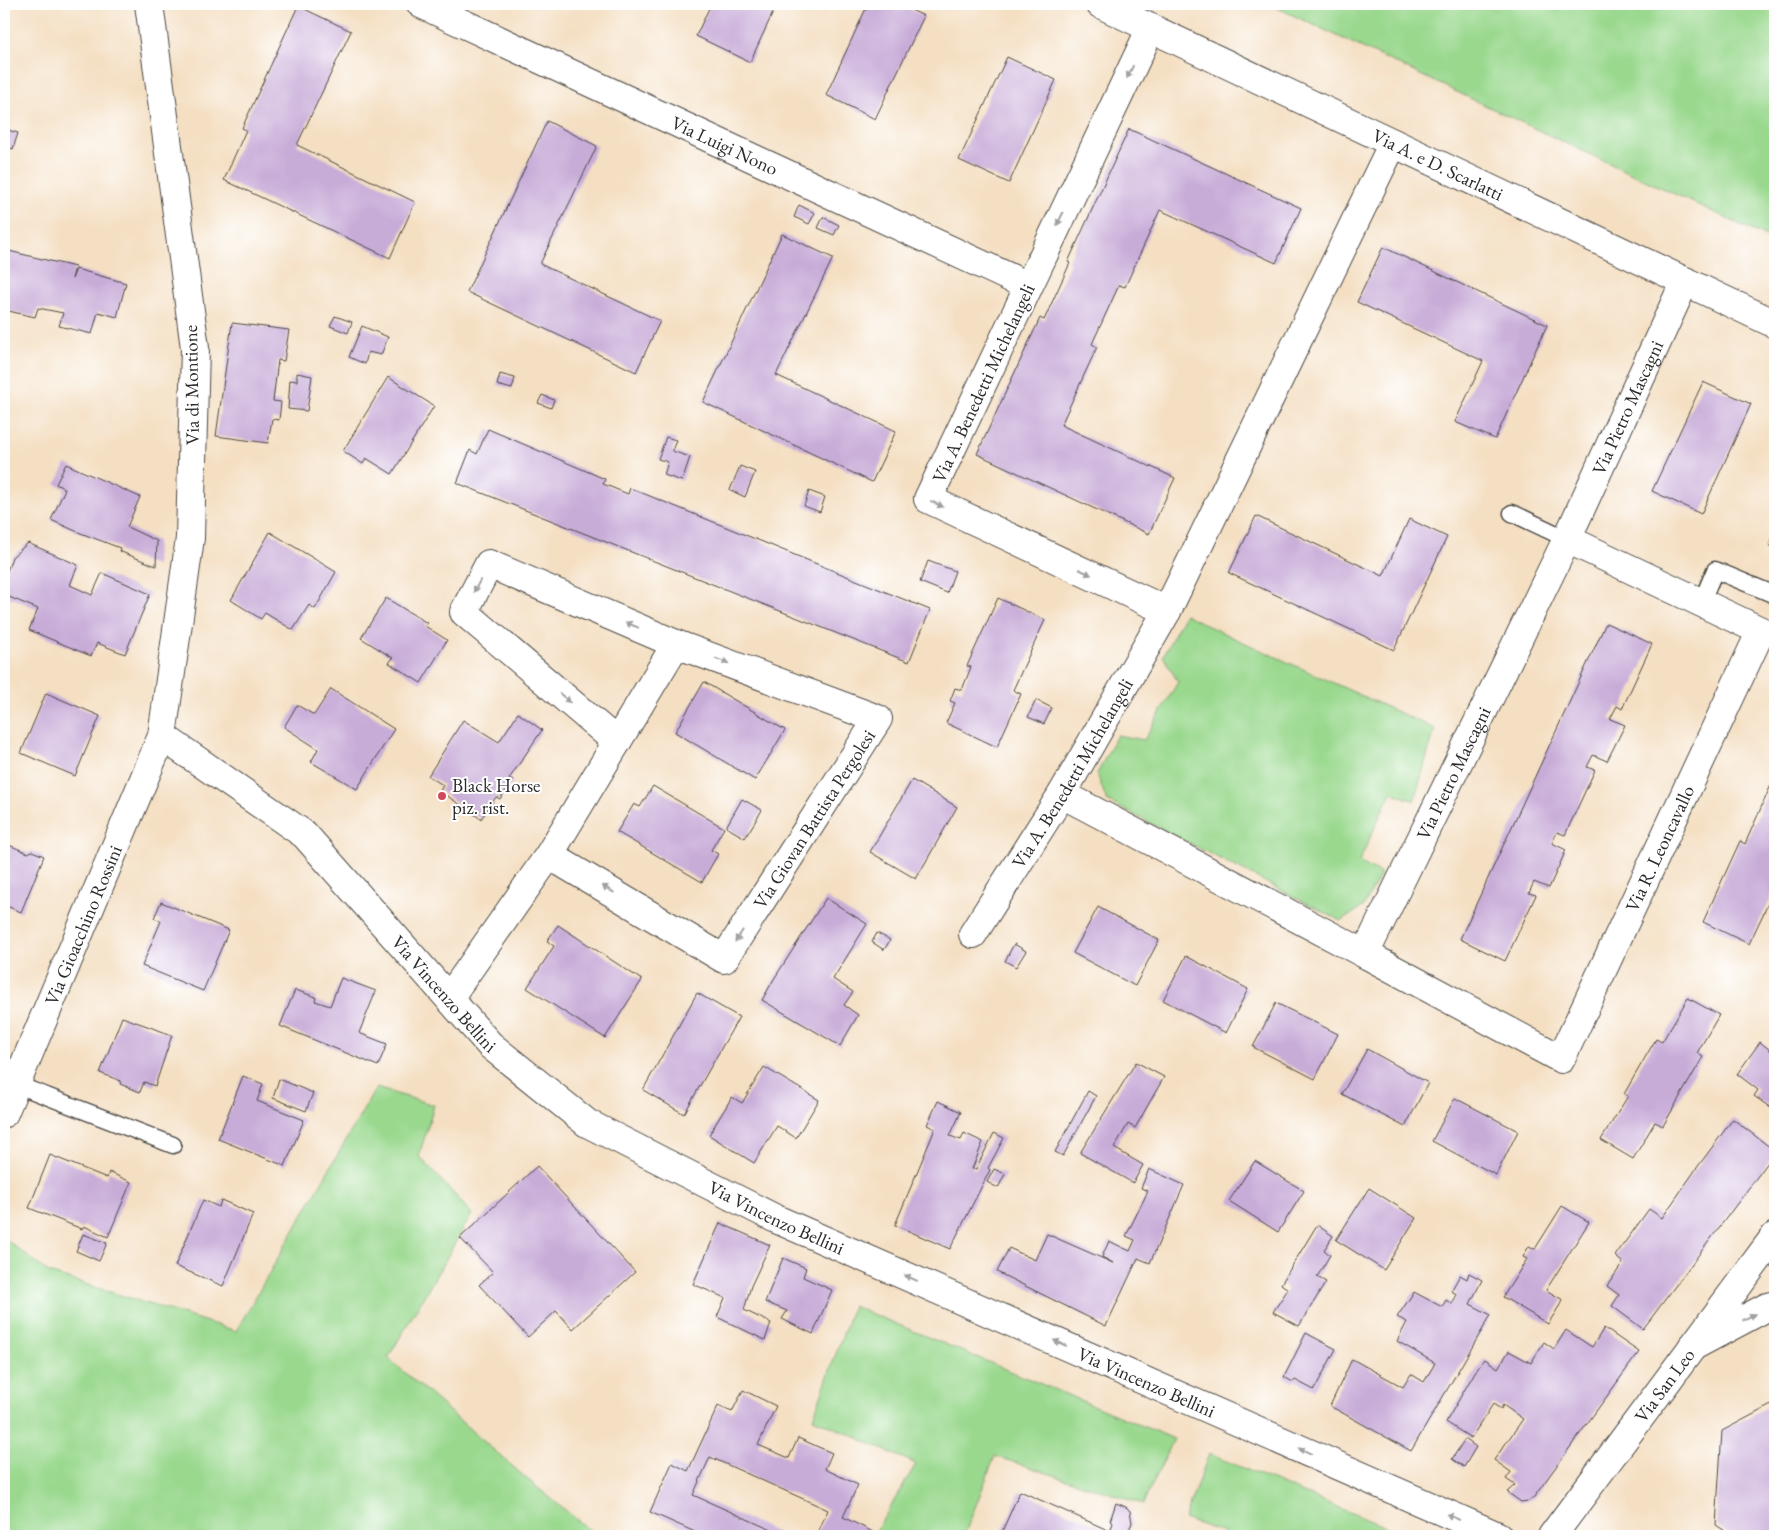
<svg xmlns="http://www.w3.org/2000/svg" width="1779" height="1540" viewBox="0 0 1779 1540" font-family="'EB Garamond',serif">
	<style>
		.green { fill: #99d88d; stroke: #62825c }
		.building { fill: #c8acd8 }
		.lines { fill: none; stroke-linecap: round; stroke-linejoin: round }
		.service-casing { stroke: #494642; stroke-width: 19 }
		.minor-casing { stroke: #494642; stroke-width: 30 }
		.tertiary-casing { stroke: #494642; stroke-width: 30 }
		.primary-casing { stroke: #494642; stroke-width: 30 }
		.service { stroke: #fff; stroke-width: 16 }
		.minor { stroke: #fff; stroke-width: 28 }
		.tertiary { stroke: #fff; stroke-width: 28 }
		.primary { stroke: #fff; stroke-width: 28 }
		.oneway { fill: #a0a0a0 }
		.poi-dot { fill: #d1495b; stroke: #fff; stroke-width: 2 }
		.labels { text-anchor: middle; stroke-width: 4; stroke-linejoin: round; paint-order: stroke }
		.street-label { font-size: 19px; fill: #2b2b2b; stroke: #fff }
		.poi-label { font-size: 19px; fill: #2b2b2b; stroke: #fff; text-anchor: start }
	</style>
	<rect width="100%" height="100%" fill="#fff"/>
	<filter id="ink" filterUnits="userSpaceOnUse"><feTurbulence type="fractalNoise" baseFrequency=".02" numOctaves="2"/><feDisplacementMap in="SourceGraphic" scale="10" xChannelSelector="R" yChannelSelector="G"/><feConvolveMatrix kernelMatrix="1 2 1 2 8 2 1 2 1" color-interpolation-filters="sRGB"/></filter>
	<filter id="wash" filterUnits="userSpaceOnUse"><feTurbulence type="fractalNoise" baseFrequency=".0096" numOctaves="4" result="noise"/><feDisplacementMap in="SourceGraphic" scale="20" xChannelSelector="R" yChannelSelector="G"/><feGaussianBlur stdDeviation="1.12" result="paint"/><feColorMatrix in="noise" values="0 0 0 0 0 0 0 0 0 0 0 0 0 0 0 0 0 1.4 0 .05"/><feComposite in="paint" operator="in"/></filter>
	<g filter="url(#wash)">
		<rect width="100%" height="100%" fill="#f4dfc2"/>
		<g class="green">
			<path d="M1269 4H1775V241Z"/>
			<path d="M1185 614 1208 626 1435 729 1414 801 1391 792 1359 862 1381 874 1364 906 1341 921 1107 801 1097 774 1117 735 1144 740 1178 682 1163 656Z"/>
			<path d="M376 1088 434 1105 419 1156 472 1214 388 1358 527 1479 597 1536H4V1238L49 1273 236 1331Z"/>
			<path d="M853 1306 1174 1439 1143 1504 995 1456 964 1536H873L916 1464 813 1418Z"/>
			<path d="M1209 1454 1407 1536H1223L1224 1533 1184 1519Z"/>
		</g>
		<g id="blocks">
			<g class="building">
				<path d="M711 4H777L750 62 696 36Z"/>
				<path d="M868 4H898L924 16 875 119 826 95Z"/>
				<path d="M298 6 351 31 297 145 415 202 390 258 224 180 246 130 242 128Z"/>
				<path d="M1007 57 1056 80 1009 183 959 160Z"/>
				<path d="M547 121 597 146 540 264 660 321 636 372 467 292Z"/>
				<path d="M4 129 18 133 13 149 4 146Z"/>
				<path d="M1129 129 1301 208 1276 263 1160 210 1125 287 1119 285 1092 344 1097 347 1061 425 1175 478 1149 534 977 454 1040 318 1044 320 1070 263 1068 262Z"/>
				<path d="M799 205 815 213 809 224 794 217Z"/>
				<path d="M823 217 839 225 834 235 818 228Z"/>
				<path d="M782 234 833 258 776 375 896 431 872 482 703 402Z"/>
				<path d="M1383 247 1547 325 1495 439 1455 422 1483 361 1357 302Z"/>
				<path d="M9 251 75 267 72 279 76 269 126 283 117 317 98 312 92 334 59 326 63 313 38 308 35 317 4 310V272Z"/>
				<path d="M335 316 352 322 348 333 330 326Z"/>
				<path d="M232 323 289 330 284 361 278 360 273 401 281 402 279 420 272 419 268 443 216 436Z"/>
				<path d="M362 326 388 337 381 355 368 352 365 364 349 357Z"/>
				<path d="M297 373 312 376 307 411 288 409 290 380 297 381Z"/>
				<path d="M500 374 515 378 512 389 497 385Z"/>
				<path d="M388 377 434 406 392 474 366 458 363 464 343 451Z"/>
				<path d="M1703 382 1751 404 1701 514 1652 491Z"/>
				<path d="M542 395 554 400 551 408 538 403Z"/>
				<path d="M488 429 605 479 603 484 628 494 630 488 930 610 909 662 457 483 470 450 477 454Z"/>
				<path d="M666 437 676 440 672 451 690 457 682 481 664 475 668 462 658 459Z"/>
				<path d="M66 464 140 497 127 527 157 541 156 566 119 551 120 548 78 532 51 520 65 489 56 484Z"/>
				<path d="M740 466 755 472 745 497 730 490Z"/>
				<path d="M809 491 825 497 820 512 804 506Z"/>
				<path d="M1256 516 1383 576 1409 519 1447 537 1394 650 1229 573Z"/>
				<path d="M1775 531V548L1769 545Z"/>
				<path d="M270 532 336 572 315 609 309 605 293 630 265 613 261 619 231 600Z"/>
				<path d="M28 543 78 565 70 585 92 595 102 573 150 594 125 654 97 643 91 656 29 630 38 609 9 597 4 580 12 557Z"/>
				<path d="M928 561 955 571 947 593 920 582Z"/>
				<path d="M386 598 427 623 425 626 447 640 421 683 389 663 393 658 361 638Z"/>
				<path d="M998 598 1045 620 1013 690 1021 694 997 747 946 723 955 703 950 701 955 688 962 690 971 667 967 666Z"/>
				<path d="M1606 623 1652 644 1622 709 1617 706 1610 719 1625 725 1607 761 1593 755 1587 767 1595 770 1565 835 1557 832 1552 843 1566 850 1549 888 1534 882 1529 893 1536 895 1505 961 1460 939Z"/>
				<path d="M704 682 785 730 755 780 675 732Z"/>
				<path d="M331 689 394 729 357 789 311 762 318 749 284 727 297 705 314 715Z"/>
				<path d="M46 693 100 716 75 776 21 753Z"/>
				<path d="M1036 700 1052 708 1044 724 1028 717Z"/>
				<path d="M518 713 542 730 509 779 513 781 500 799 496 797 481 819 440 791 443 785 428 776 463 720 499 742Z"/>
				<path d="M1775 776V889L1749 944 1703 922 1740 841 1745 844Z"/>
				<path d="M912 780 957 807 916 879 870 852Z"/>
				<path d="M653 786 724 828 711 850 718 854 702 882 617 832 634 804 640 807Z"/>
				<path d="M742 799 762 810 745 838 726 827Z"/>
				<path d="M4 843 28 853 32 851 44 856 21 912 4 905Z"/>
				<path d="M826 898 867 924 833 979 853 992 844 1005 858 1015 840 1046 762 1000 774 979Z"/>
				<path d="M161 902 229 930 203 991 142 966 161 921 154 918Z"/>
				<path d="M1098 907 1159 940 1135 986 1073 953Z"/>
				<path d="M558 925 642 980 605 1038 527 988 554 946 547 941Z"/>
				<path d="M877 933 890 940 884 950 872 942Z"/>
				<path d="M1014 944 1026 951 1016 967 1005 961Z"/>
				<path d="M1186 956 1248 989 1226 1033 1163 1000Z"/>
				<path d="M341 978 376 991 359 1033 387 1044 378 1066 280 1026 295 990 316 997 315 1001 330 1006Z"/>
				<path d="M697 993 739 1017 684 1114 643 1090Z"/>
				<path d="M1688 998 1719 1015 1697 1053 1703 1057 1663 1126 1655 1122 1633 1159 1601 1140 1628 1096 1624 1094 1646 1056 1656 1039 1662 1042Z"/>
				<path d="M1276 1003 1338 1034 1315 1079 1253 1047Z"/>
				<path d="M122 1017 172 1035 155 1086 144 1082 140 1092 120 1084 121 1081 100 1073Z"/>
				<path d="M1760 1042 1775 1054V1111L1754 1096 1758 1090 1737 1074Z"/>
				<path d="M1367 1049 1428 1083 1405 1127 1342 1094Z"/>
				<path d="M1136 1062 1164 1077 1135 1128 1128 1124 1114 1148 1143 1165 1133 1183 1080 1153Z"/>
				<path d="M764 1067 819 1100 796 1138 777 1126 754 1163 709 1135 732 1097 742 1103Z"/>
				<path d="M243 1076 263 1084 257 1101 304 1120 285 1166 218 1139Z"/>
				<path d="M279 1079 313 1093 306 1111 273 1098Z"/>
				<path d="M1088 1091 1096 1096 1063 1156 1055 1152Z"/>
				<path d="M1455 1098 1518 1131 1496 1175 1432 1141Z"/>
				<path d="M938 1101 961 1112 950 1136 961 1140 964 1133 983 1142 972 1169H976L994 1133 1004 1138 988 1168 990 1170 950 1249 895 1225 935 1129 927 1125Z"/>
				<path d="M1733 1119 1775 1151V1153L1643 1329 1612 1306 1619 1295 1607 1286 1623 1263 1615 1256 1649 1209 1662 1218 1696 1169Z"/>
				<path d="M50 1155 107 1178 109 1172 131 1182 108 1237 84 1226 82 1229 29 1208Z"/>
				<path d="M1255 1161 1304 1191 1278 1232 1229 1201Z"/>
				<path d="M537 1166 635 1272 573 1329 556 1311 528 1337 479 1285 493 1272 460 1238Z"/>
				<path d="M994 1169 1005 1174 998 1188 987 1182Z"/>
				<path d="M1149 1169 1184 1185 1150 1263 1138 1258 1106 1326 997 1272 1009 1248 1035 1260 1047 1234 1113 1263 1102 1257 1109 1241 1130 1251 1135 1240 1126 1236 1148 1191 1141 1188Z"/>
				<path d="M1369 1188 1416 1218 1384 1270 1336 1240Z"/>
				<path d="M203 1200 219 1207 221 1200 253 1214 223 1286 175 1266Z"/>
				<path d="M1562 1206 1589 1222 1546 1290 1563 1300 1548 1324 1503 1297 1527 1259 1523 1257 1529 1246 1535 1249Z"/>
				<path d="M720 1223 770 1245 751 1286 744 1310 771 1323 765 1340 717 1317 725 1298 693 1284Z"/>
				<path d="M1317 1225 1333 1236 1324 1250 1330 1255 1317 1277 1326 1282 1299 1326 1273 1312 1288 1289 1281 1284Z"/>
				<path d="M83 1234 107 1243 99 1261 76 1251Z"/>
				<path d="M783 1258 806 1268 803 1277 832 1290 813 1334 782 1319 787 1311 765 1302Z"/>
				<path d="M1469 1273 1482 1280 1470 1304 1491 1315 1411 1451 1330 1406 1352 1359 1403 1387 1411 1374 1424 1382 1435 1363 1397 1341 1407 1322 1397 1317 1414 1292 1442 1307 1446 1300 1452 1304 1457 1294 1451 1291 1460 1275 1467 1279Z"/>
				<path d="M1604 1328 1639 1352 1534 1497 1528 1501 1521 1502 1507 1492 1515 1485 1506 1479 1511 1472 1494 1460 1523 1419 1503 1405 1501 1409 1493 1404 1471 1438 1446 1422 1475 1372 1485 1359 1498 1368 1509 1351 1531 1363 1544 1342 1554 1349 1566 1330 1592 1347Z"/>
				<path d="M1306 1333 1336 1349 1314 1390 1295 1380 1293 1382 1284 1377Z"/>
				<path d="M743 1390 776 1406 758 1445 789 1458 798 1438 832 1453 825 1469 858 1485 843 1517 875 1533 874 1536H816L828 1510 710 1457 693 1495 785 1536H704L650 1512 672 1463 688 1471 718 1406 732 1412Z"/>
				<path d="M1775 1403V1536H1733L1716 1525 1722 1431Z"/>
				<path d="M1465 1439 1476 1447 1464 1467 1452 1459Z"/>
				<path d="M1020 1491 1110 1531 1113 1523 1110 1521 1116 1503 1126 1507 1130 1511 1132 1523 1126 1536H1000Z"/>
			</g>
		</g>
	</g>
	<g filter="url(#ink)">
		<use href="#blocks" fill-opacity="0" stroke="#494642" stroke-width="1"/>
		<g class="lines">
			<defs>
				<g id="service">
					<path d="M1512 513 1567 539"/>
					<path d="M1701 603 1715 570 1775 595"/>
					<path d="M10 1082 173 1145"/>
				</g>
				<g id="minor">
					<path id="s1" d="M421 4 1028 286"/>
					<path id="s2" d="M1100 4 1775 324"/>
					<path d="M1151 28 928 499 1167 611"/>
					<path id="s3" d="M162 736 305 835 490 1045 587 1123 776 1219 1498 1536"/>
					<path id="s4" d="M1062 794 1365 954 1567 539 1685 281"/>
					<path id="s5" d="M549 855 724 959 878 719 676 644 489 564 464 612 617 742"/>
					<path id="s6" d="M973 934 1062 794 1167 611 1393 143"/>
					<path id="s7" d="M1365 954 1561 1059 1761 631 1567 539"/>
					<path d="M449 998 549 855 676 644"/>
					<path d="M1692 1347 1767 1307 1775 1305"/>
				</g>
				<g id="tertiary">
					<path id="s8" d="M4 1113 162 736 190 538 195 348 149 4"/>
				</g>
				<g id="primary">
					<path id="s9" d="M1552 1536 1775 1236"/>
				</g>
			</defs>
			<use href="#service" class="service-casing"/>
			<use href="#minor" class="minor-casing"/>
			<use href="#tertiary" class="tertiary-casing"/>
			<use href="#primary" class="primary-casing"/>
			<use href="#service" class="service"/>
			<use href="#minor" class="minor"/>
			<use href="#tertiary" class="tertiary"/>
			<use href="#primary" class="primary"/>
		</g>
		<defs><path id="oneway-solid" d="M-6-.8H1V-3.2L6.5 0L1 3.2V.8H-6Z" transform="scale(1.25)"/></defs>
		<g class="oneway">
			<use href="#oneway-solid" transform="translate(1130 72) rotate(116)"/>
			<use href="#oneway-solid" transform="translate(1060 219) rotate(116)"/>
			<use href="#oneway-solid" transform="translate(937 504) rotate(25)"/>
			<use href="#oneway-solid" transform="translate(1085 572) rotate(25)"/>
			<use href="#oneway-solid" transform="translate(477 586) rotate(118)"/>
			<use href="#oneway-solid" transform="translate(632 625) rotate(-157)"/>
			<use href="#oneway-solid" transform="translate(722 661) rotate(20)"/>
			<use href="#oneway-solid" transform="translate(565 698) rotate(40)"/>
			<use href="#oneway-solid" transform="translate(608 889) rotate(-149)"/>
			<use href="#oneway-solid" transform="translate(739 936) rotate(123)"/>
			<use href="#oneway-solid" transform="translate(911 1278) rotate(-156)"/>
			<use href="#oneway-solid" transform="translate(1749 1317) rotate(-28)"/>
			<use href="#oneway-solid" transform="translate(1060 1343) rotate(-156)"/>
			<use href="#oneway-solid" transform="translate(1305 1451) rotate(-156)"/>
			<use href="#oneway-solid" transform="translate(1453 1517) rotate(-156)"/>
		</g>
	</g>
	<circle class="poi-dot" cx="442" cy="796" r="5"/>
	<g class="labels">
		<g class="street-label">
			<text dy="7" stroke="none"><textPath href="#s1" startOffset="335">Via Luigi Nono</textPath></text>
			<text dy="7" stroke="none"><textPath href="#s2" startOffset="374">Via A. e D. Scarlatti</textPath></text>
			<text transform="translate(983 383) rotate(-65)" y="7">Via A. Benedetti Michelangeli</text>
			<text transform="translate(191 385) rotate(-91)" y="7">Via di Montione</text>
			<text dy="7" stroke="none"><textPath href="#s4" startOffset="949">Via Pietro Mascagni</textPath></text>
			<text dy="7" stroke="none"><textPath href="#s6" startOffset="189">Via A. Benedetti Michelangeli</textPath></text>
			<text dy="7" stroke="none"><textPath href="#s4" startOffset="544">Via Pietro Mascagni</textPath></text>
			<text dy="7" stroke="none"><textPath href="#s5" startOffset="370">Via Giovan Battista Pergolesi</textPath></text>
			<text dy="7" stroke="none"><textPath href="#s7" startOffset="455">Via R. Leoncavallo</textPath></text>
			<text dy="7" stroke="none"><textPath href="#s8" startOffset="204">Via Gioacchino Rossini</textPath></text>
			<text dy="7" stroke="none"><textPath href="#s3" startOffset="385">Via Vincenzo Bellini</textPath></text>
			<text dy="7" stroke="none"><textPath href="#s3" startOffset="790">Via Vincenzo Bellini</textPath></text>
			<text dy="7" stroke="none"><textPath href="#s3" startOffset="1195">Via Vincenzo Bellini</textPath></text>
			<text dy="7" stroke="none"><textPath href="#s9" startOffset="188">Via San Leo</textPath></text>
		</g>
		<g class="poi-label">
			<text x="452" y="792">Black Horse<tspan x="452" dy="22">piz. rist.</tspan></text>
		</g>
	</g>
	<rect width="1779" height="1540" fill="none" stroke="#fff" stroke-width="20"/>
</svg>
